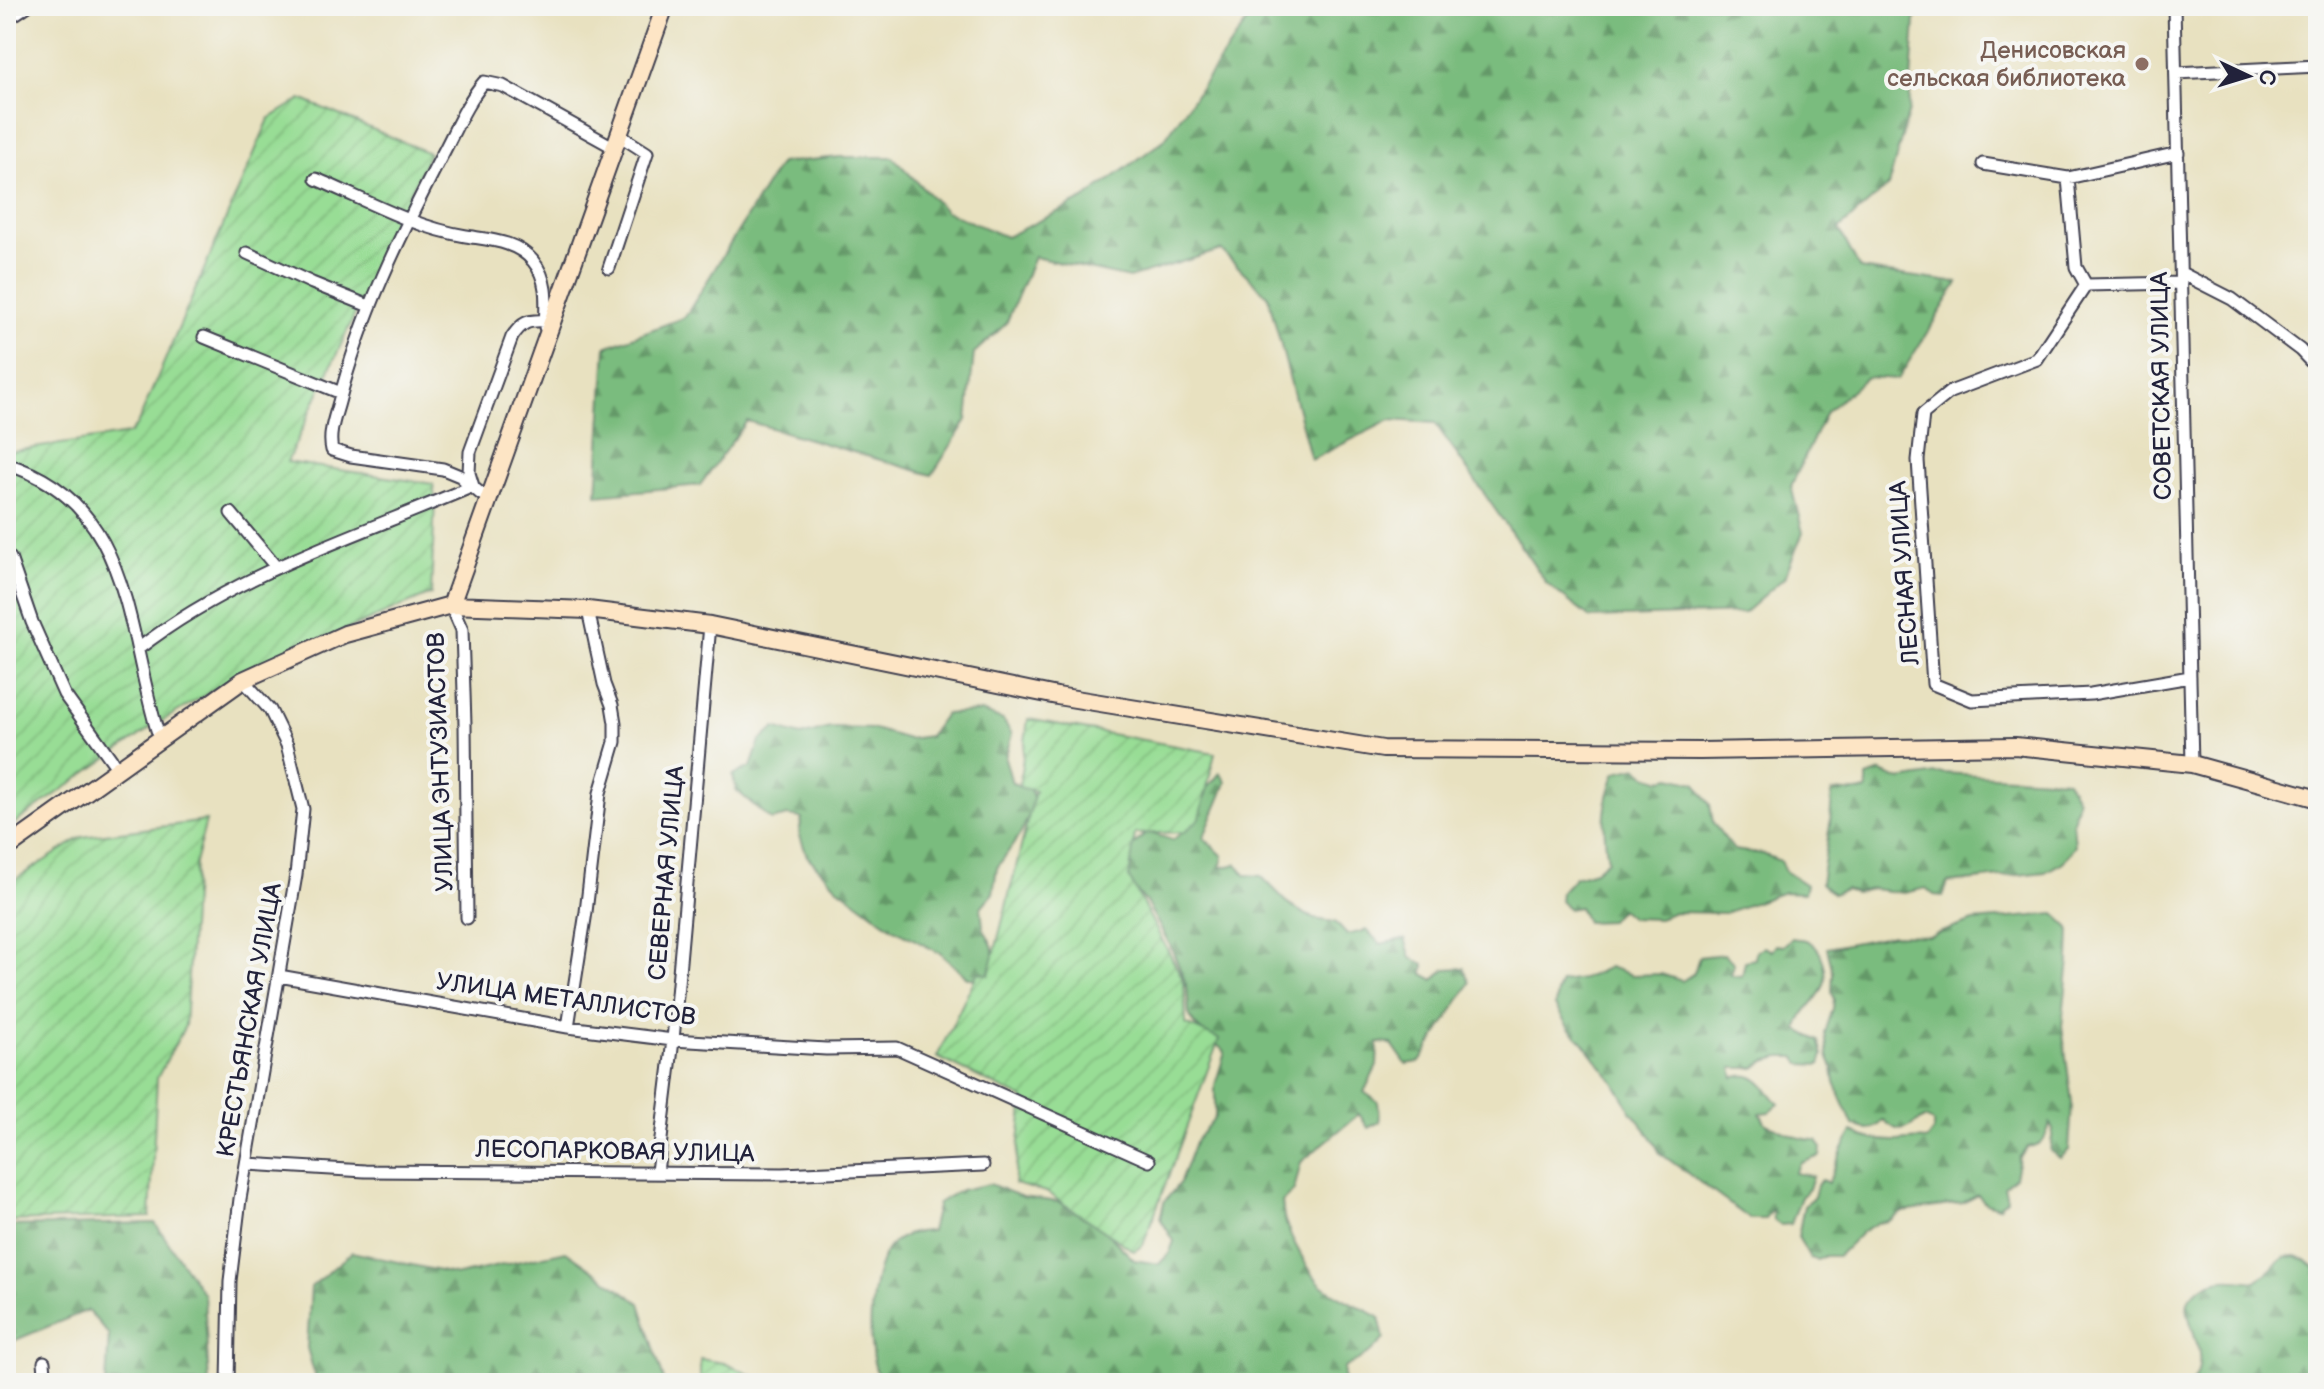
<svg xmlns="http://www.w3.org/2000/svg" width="2324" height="1389" font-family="'Balsamiq Sans',sans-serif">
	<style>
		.forest { fill: url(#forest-firs); stroke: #4e6f5c; stroke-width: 2 }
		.garden { fill: url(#garden-furrows); stroke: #5d8068; stroke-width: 2 }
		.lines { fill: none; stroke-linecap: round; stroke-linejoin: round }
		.street-casing { stroke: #403f4f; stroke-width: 15 }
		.secondary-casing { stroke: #403f4f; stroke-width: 20 }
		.street { stroke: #fff; stroke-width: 11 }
		.secondary { stroke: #fde5c5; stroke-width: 16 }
		.education-dot { fill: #8d6e63; stroke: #f6f6f2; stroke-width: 3 }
		.labels { text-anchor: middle; stroke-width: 8; stroke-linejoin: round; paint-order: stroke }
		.education-label { font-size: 24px; fill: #785e54; stroke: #f6f6f2; text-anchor: end }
		.street-label { font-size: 24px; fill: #22223b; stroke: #f6f6f2 }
	</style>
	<defs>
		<pattern id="forest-firs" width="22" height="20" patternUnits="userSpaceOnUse" patternTransform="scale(2)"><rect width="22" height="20" fill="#7abc7e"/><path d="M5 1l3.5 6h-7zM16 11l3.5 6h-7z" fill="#649868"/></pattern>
		<pattern id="garden-furrows" width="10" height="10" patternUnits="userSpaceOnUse" patternTransform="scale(2)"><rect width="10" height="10" fill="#98dd95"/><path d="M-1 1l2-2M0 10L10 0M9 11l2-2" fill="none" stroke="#83bd81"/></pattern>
	</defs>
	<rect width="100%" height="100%" fill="#f6f6f2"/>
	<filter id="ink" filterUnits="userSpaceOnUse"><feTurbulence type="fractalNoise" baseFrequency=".0125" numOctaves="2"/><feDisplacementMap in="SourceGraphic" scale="16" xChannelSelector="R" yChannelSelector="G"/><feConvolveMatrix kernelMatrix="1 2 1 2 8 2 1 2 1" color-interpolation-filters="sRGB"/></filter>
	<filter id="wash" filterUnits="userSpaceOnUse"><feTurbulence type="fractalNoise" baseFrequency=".006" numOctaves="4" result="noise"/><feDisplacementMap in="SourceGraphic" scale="32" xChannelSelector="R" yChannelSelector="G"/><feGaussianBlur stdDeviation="1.8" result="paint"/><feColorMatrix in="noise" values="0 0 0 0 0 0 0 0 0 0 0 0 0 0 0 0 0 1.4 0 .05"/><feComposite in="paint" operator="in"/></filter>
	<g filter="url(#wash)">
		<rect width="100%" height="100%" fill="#e8e1c0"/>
		<path class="forest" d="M1258,6H1916L1909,111L1888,186L1839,229L1860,269L1958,283L1898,379L1867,377L1826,412L1791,486L1803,533L1784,578L1744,613L1590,618L1547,584L1435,423L1390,420L1311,460L1268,296L1221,250L1129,278L1034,257L1006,324L974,353L967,420L932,475L747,421L700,485L597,495L606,347L685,317L780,163L840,157H893L945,211L1006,237L1084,199L1164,140Z
			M981,712L1003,720L1012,734L1005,758L1012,783L1030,789L1035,802L1021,833L997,868L993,893L981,907L983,927L992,945L995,957L986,979L968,978L940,953L894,929L837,887L807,856L799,833L802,818L788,816L771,820L736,790L733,775L751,767L760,741L775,728L801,736L830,728L874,729L908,739L929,736L945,714Z
			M1638,767L1647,776L1659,780L1671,777L1695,783L1710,805L1713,823L1734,850L1763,854L1780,861L1785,871L1806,885L1804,893L1784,892L1725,913L1674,912L1659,919L1631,918L1620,909L1610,921L1586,922L1579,907L1569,909L1560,901L1561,892L1575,877L1595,871L1608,860C1602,826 1603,804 1616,772Z
			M1881,772L1901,780L1942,773L2067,780L2078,800L2073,822L2075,846L2063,862L2045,872L1948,883L1943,896L1934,895L1926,888L1904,893L1873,889L1855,892L1845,889L1833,894L1821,883L1830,824L1832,792C1845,790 1854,795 1867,790V777Z
			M1220,773L1226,782C1220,802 1210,818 1204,838L1223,856L1221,868L1237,864L1245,875L1261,876L1292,907L1314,919L1335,922L1347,935L1367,930L1380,944L1405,939L1411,958L1424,964L1423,974L1434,980L1445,969L1464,968L1470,983L1420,1062L1406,1064L1392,1044L1378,1043L1377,1066L1364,1092L1378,1102L1380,1122L1368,1128L1359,1114L1301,1162L1294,1190L1282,1202C1283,1208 1283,1215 1285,1221C1291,1238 1310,1275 1323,1286C1340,1299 1360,1306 1379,1317L1384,1339L1370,1353L1344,1368L1343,1383H879C877,1373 873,1362 872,1352C868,1324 872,1261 894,1242C904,1234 919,1231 931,1231L938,1203L961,1190L990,1184L1022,1197L1059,1202L1104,1230L1134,1260L1159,1264L1169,1254L1174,1241L1160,1218L1164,1202L1180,1182L1195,1142L1215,1117V1085L1225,1052L1194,1024L1189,1014L1187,986L1170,945L1146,902L1127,880L1125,859L1134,845L1147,832L1173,840L1188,827L1201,810L1208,787Z
			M2055,914L2070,928L2069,960L2062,1026L2072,1103L2069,1150L2060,1158L2050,1151L2053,1130L2050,1124C2046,1137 2043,1145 2028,1147L2019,1158L2015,1177L2004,1186L2007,1199L1998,1207L1986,1203L1978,1195L1963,1203L1903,1212L1889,1221L1877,1223L1862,1232L1838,1256H1825L1817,1260L1810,1258L1798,1237L1801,1221L1804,1206L1814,1197L1817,1185L1822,1180L1828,1183C1837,1165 1841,1148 1852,1132C1864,1138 1879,1141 1893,1141C1905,1141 1913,1138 1927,1140L1933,1132V1122L1925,1118C1906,1127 1903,1138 1884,1120C1873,1132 1867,1130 1853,1125L1835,1083L1833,1068L1828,1056L1825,1033L1833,1008L1834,998L1832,992L1833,972L1827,948L1893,935L1930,936L1974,921Z
			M1792,938C1799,940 1804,938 1810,942C1823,950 1829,974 1823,987C1816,1004 1800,1010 1798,1030L1819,1041L1823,1055L1820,1065L1802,1064L1795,1057H1780L1765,1061L1755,1068H1732L1734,1078C1756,1068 1767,1091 1779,1104L1769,1112L1760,1113L1766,1124C1784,1130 1798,1141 1817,1140L1821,1147L1820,1156L1801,1163L1795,1173L1813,1176L1809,1189L1801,1197L1791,1224L1780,1225L1773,1220L1772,1209L1765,1219H1750L1660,1153L1651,1136L1632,1113L1614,1082L1582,1041L1569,1028L1555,1006L1557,993L1561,982L1583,979L1609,967L1632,975L1661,974L1682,981L1694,973L1699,957L1724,954L1734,963L1731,975L1742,976L1745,961L1755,959L1756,951L1764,947L1772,951L1776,945L1783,946Z
			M155,1223L204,1295L209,1383H106L109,1335L88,1310L6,1344V1226Z
			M566,1251L640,1303L665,1383H317L307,1348L311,1287L352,1252L458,1275Z
			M2296,1256L2306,1260L2318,1270V1383H2192C2217,1350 2169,1308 2196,1291C2217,1276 2231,1279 2256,1282L2285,1257Z"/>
		<path class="garden" d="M301,99L429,153L287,462L433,484L435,501L431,594L240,674L152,727L6,829V452L129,434L137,425L269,119Z
			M1028,719L1215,753L1200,818L1185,832L1135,834L1129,878L1184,981L1186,1024L1219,1039L1143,1245L1134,1251L1046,1192L1014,1184L1024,1099L937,1057L978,972L989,975L1035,791L1019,787Z
			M206,821L195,863L185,1026L157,1078L150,1217L6,1221V885L82,837Z
			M700,1359L724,1363L769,1383H700Z"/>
	</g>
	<g filter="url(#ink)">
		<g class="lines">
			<defs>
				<path id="street" d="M2174,6L2192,764
					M6,20L27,6
					M2176,73L2318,66
					M1983,164L2068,178L2178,153
					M2068,178L2076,267L2086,285L2181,283
					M316,179C366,200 412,227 466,236C490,240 517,241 533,261C549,280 546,304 545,327
					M247,253L312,283L369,306
					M609,268L647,153L619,135
					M2181,273L2232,299L2300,350L2318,369
					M2086,285L2037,359L1950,392L1923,414L1918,460L1933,684L1972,700L2091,694L2190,677
					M204,337L341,393
					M6,464C131,501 126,628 157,730L164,736
					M490,498L481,494L460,476L443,469L351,456L332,450C328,434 335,417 339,402C361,315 400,236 441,157C454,133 466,103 484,82L503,86L615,148
					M231,513L276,567
					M10,558L32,622L64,694L118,769
					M451,605L462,630L465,724L467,918
					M138,649C237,572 360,535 473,486L469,473L470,452L512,337C522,322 528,320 545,321
					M279,976L568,1027L673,1040L826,1049L897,1048L1149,1161
					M568,1027L586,912L600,793L615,742V723L612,705L604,684L588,610
					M247,1164L365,1171L783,1174L983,1165
					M657,1172L673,1040L710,625
					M44,1362L46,1383
					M228,1383L230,1281L240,1199L296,875L303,809L287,745L270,710L243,680"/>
				<path id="secondary" d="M451,605L665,6
					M6,849L243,680L345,634L451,605L588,610L710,625L1057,696L1383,749L1700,751L2015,746L2192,764L2318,799"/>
			</defs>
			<use href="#street" class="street-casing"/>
			<use href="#secondary" class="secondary-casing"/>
			<use href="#street" class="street"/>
			<use href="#secondary" class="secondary"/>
		</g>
	</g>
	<circle class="education-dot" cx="2142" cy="64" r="8"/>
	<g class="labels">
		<g class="education-label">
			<text x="2126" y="58">Денисовская<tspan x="2126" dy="28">сельская библиотека</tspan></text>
		</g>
		<g class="street-label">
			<text transform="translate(2161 386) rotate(-91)" y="8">СОВЕТСКАЯ УЛИЦА</text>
			<text transform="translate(1904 573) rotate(-94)" y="8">ЛЕСНАЯ УЛИЦА</text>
			<text transform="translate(440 762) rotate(-92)" y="8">УЛИЦА ЭНТУЗИАСТОВ</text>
			<text transform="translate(666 873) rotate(-85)" y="8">СЕВЕРНАЯ УЛИЦА</text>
			<text transform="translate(566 999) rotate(8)" y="8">УЛИЦА МЕТАЛЛИСТОВ</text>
			<text transform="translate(249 1020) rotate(-80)" y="8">КРЕСТЬЯНСКАЯ УЛИЦА</text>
			<text transform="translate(615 1151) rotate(1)" y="8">ЛЕСОПАРКОВАЯ УЛИЦА</text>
		</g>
	</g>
	<rect width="2324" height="1389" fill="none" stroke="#f6f6f2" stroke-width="32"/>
	<g transform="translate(2248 76) rotate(94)" stroke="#f6f6f2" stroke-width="6" paint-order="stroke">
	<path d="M0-6L14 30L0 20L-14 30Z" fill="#22223b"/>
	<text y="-12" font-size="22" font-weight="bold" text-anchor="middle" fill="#22223b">С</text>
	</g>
</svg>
